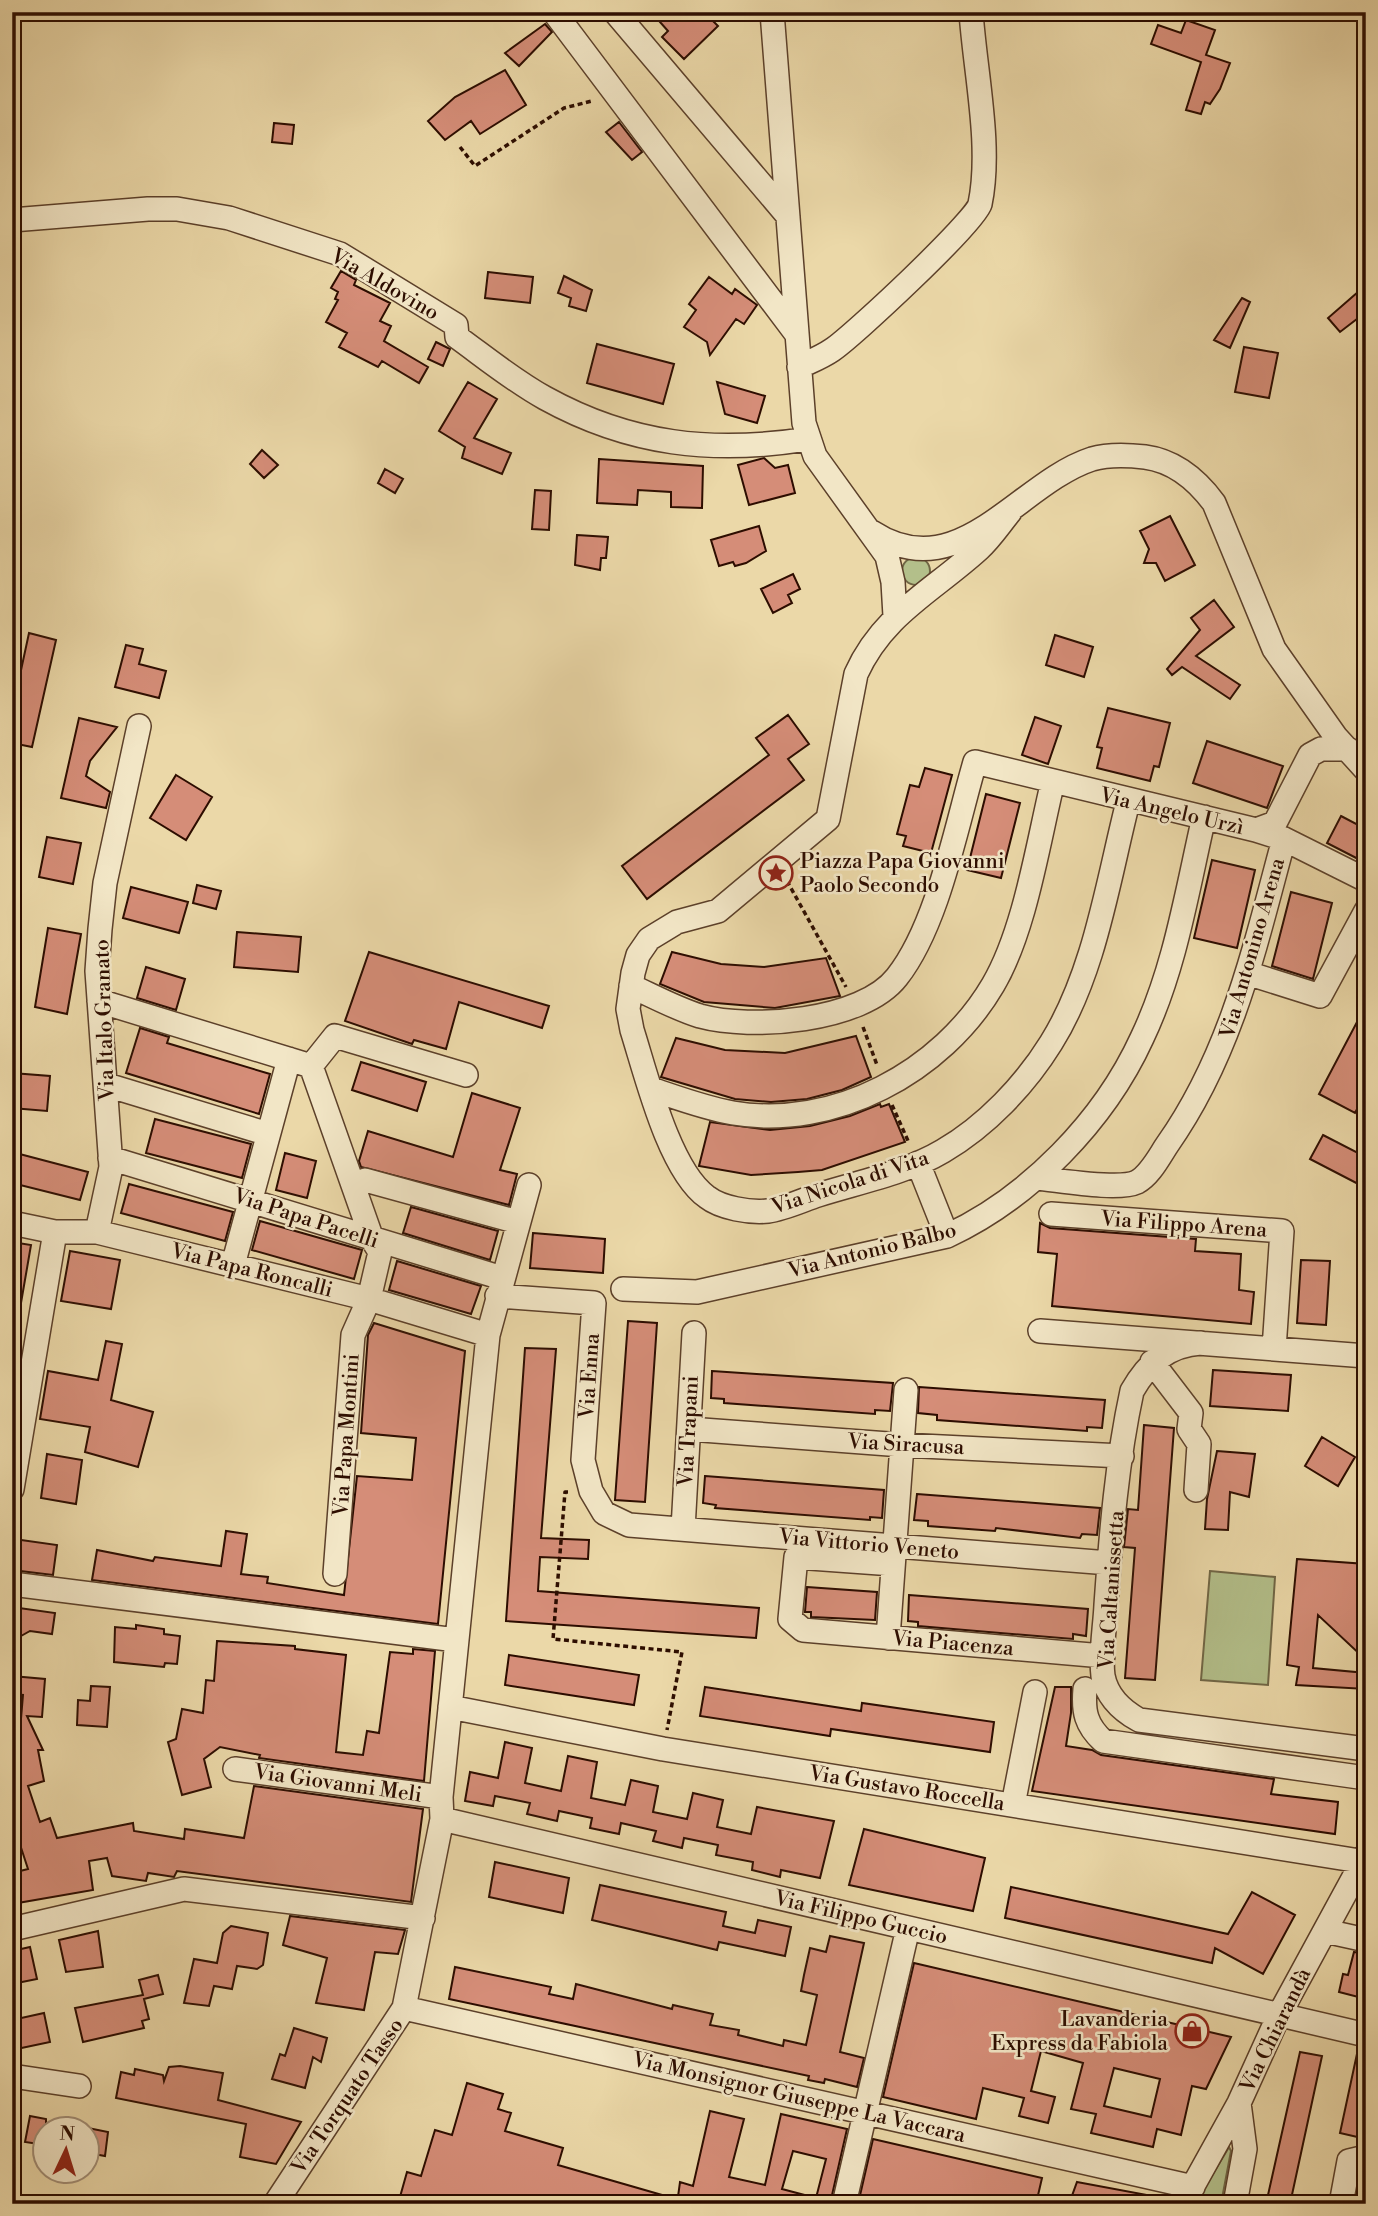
<svg xmlns="http://www.w3.org/2000/svg" width="1378" height="2216" font-family="'Libre Bodoni',serif">
	<style>
		.green { fill: #b3bf8a; stroke: #706645; stroke-width: 2 }
		.building { fill: #d58d78; stroke: #2d0d00; stroke-width: 2; fill-rule: evenodd }
		.lines { fill: none; stroke-linecap: round; stroke-linejoin: round }
		.minor-casing { stroke: #5c402a; stroke-width: 26 }
		.path { stroke: #2d0d00; stroke-width: 3.5; stroke-dasharray: 5 3.5; stroke-linecap: butt }
		.minor { stroke: #f2e6c6; stroke-width: 23 }
		.labels { text-anchor: middle; stroke-width: 5; stroke-linejoin: round; paint-order: stroke }
		.street-label { font-size: 21px; fill: #2d0d00; stroke: #f2e6c6 }
		.poi-label { font-size: 21px; fill: #2d0d00; stroke: #f2e6c6; text-anchor: start }
	</style>
	<rect width="100%" height="100%" fill="#ebd8a8"/>
	<filter id="stains"><feTurbulence type="fractalNoise" baseFrequency=".00286" numOctaves="4"/><feColorMatrix values="0 0 0 0 .2 0 0 0 0 .09 0 0 0 0 .02 0 0 0 .5 -.17"/></filter>
	<radialGradient id="worn" r=".72"><stop offset=".6" stop-color="#630" stop-opacity="0"/><stop offset="1" stop-color="#630" stop-opacity=".3"/></radialGradient>
	<path class="green" d="M902 571a14 14 0 1 1 28 0a14 14 0 1 1-28 0Z
		M1210,1571L1275,1577L1268,1685L1201,1680Z
		M1229,2147L1231,2151L1221,2204H1195Z"/>
	<path class="building" d="M670,12H704L718,26L684,59L662,37L668,31L660,22Z
		M1186,20L1215,30L1206,55L1230,63L1220,89L1210,104L1205,102L1201,114L1186,110L1201,62L1151,44L1158,25L1181,33Z
		M545,24L552,32L519,66L505,53Z
		M505,70L526,105L480,134L471,121L445,140L428,121L455,97Z
		M619,122L642,152L632,160L606,132Z
		M274,123L294,125L292,144L272,142Z
		M341,271L356,280L354,285L390,303L380,321L391,326L384,341L428,367L419,383L382,361L378,367L339,347L347,333L326,322L338,300L335,299L338,292L331,288Z
		M488,272L533,277L530,303L485,298Z
		M564,276L592,290L586,311L569,306L571,298L558,293Z
		M709,277L732,294L735,289L757,305L744,324L736,319L710,355L707,342L684,327L696,310L689,304Z
		M1366,285V312L1340,332L1328,318Z
		M1242,298L1250,302L1230,348L1214,340Z
		M436,342L450,349L443,366L428,359Z
		M597,344L674,364L663,404L587,383Z
		M1244,347L1278,353L1269,398L1235,392Z
		M468,382L497,399L474,438L511,453L502,474L462,458L465,447L439,431Z
		M717,382L765,396L757,423L725,414Z
		M262,450L278,465L264,478L250,464Z
		M764,458L775,468L788,465L795,493L749,505L738,465Z
		M599,459L703,466L702,508L671,507V492L638,490L637,505L597,503Z
		M385,469L403,479L395,493L378,483Z
		M535,490L551,491L549,530L532,529Z
		M1170,516L1195,565L1165,581L1156,563H1144L1149,549L1140,531Z
		M759,526L766,551L746,563L735,566L733,562L719,566L711,540Z
		M577,535L608,537L606,558H601L600,570L575,565Z
		M793,574L800,589L788,595L792,603L773,613L761,589Z
		M1214,600L1234,627L1196,656L1240,685L1230,699L1182,667L1172,675L1167,669L1200,630L1191,618Z
		M29,633L56,640L32,747L12,743V712Z
		M1055,635L1093,647L1084,677L1046,665Z
		M126,645L143,649L139,664L166,671L159,698L115,687Z
		M1108,708L1170,723L1159,767L1154,766L1150,781L1097,768L1102,748L1097,747Z
		M788,715L809,744L788,759L804,780L647,899L622,866L769,755L756,738Z
		M1035,717L1061,726L1048,764L1022,755Z
		M79,718L117,727L90,761L86,776L110,792L106,808L61,798Z
		M1207,741L1283,766L1267,808L1193,783Z
		M925,768L952,775L931,853L903,846L906,836L897,834L910,785L919,787Z
		M176,775L212,797L186,840L150,818Z
		M986,794L1020,803L1001,878L967,870Z
		M1341,816L1366,829V863L1327,843Z
		M47,837L81,843L73,884L39,877Z
		M1212,860L1255,870L1237,948L1194,938Z
		M197,885L221,891L216,909L193,903Z
		M131,887L188,902L179,933L123,918Z
		M1291,892L1332,903L1313,979L1272,966Z
		M48,928L81,934L67,1014L35,1007Z
		M237,932L301,937L298,972L234,967Z
		M369,952L549,1006L542,1028L459,1002L446,1049L414,1040L412,1044L345,1021Z
		M672,952L721,964L764,967L826,958L840,996L775,1008L704,1002L660,984Z
		M146,967L185,979L176,1010L137,998Z
		M1366,1005V1092L1355,1113L1319,1094Z
		M140,1028L169,1037L167,1043L270,1074L259,1114L126,1073Z
		M856,1036L871,1077L842,1090L807,1099L771,1102L735,1099L661,1077L676,1038L725,1050L785,1053Z
		M361,1062L426,1082L417,1111L352,1090Z
		M12,1073L50,1076L47,1111L12,1108Z
		M472,1093L520,1108L500,1170L517,1174L509,1205L361,1167L359,1161L368,1131L453,1157Z
		M880,1104L881,1107L889,1104L905,1142L822,1170L798,1172L751,1175L699,1166L710,1122L770,1130L810,1126L850,1116Z
		M155,1119L251,1144L242,1178L146,1153Z
		M1323,1135L1366,1157V1188L1310,1159Z
		M12,1152L88,1172L80,1200L12,1183Z
		M285,1153L316,1161L307,1198L276,1190Z
		M129,1184L233,1212L225,1241L121,1213Z
		M411,1207L498,1231L490,1260L403,1233Z
		M260,1221L362,1250L354,1279L252,1250Z
		M1040,1223L1050,1228L1196,1239L1195,1251L1241,1254L1239,1290L1254,1292L1251,1324L1052,1306L1057,1254L1038,1252Z
		M533,1233L605,1239L603,1273L530,1268Z
		M12,1242L31,1245L21,1303H12Z
		M70,1251L120,1260L111,1309L61,1301Z
		M1301,1260L1330,1261L1326,1325L1297,1323Z
		M397,1261L481,1286L471,1314L389,1290Z
		M628,1321L657,1323L645,1502L615,1500Z
		M374,1323L465,1351L438,1624L92,1580L97,1550L153,1561L155,1557L221,1566L226,1531L247,1534L241,1574L268,1577L267,1583L344,1595L357,1476L412,1480L416,1438L361,1433L368,1335Z
		M106,1341L122,1344L111,1400L153,1412L138,1467L85,1452L90,1427L40,1419L48,1371L98,1380Z
		M525,1348L556,1349L541,1538L589,1540L588,1559L540,1557L538,1591L759,1608L756,1638L506,1621Z
		M1213,1370L1291,1375L1288,1411L1210,1406Z
		M712,1371L893,1383L890,1411L875,1410V1414L724,1403V1399L711,1398Z
		M919,1387L1105,1400L1102,1428L1087,1427V1431L937,1420V1415L918,1413Z
		M1144,1425L1174,1428L1155,1680L1125,1678L1135,1548L1124,1547L1128,1509L1138,1510Z
		M1322,1437L1355,1457L1338,1486L1305,1466Z
		M1217,1451L1255,1454L1249,1497L1230,1492L1228,1530L1205,1529L1207,1499Z
		M47,1454L82,1460L76,1504L41,1498Z
		M705,1476L884,1490L882,1518L870,1517V1520L715,1508L716,1505L703,1503Z
		M917,1494L1100,1508L1097,1535L1082,1534L1080,1538L996,1528L995,1531L928,1526V1521L914,1520Z
		M14,1539L57,1545L53,1575L12,1570Z
		M1297,1559L1366,1564V1660L1318,1615L1313,1668L1366,1673V1689L1296,1685L1299,1667L1287,1665Z
		M807,1587L877,1592L875,1620L811,1617V1612H805Z
		M909,1595L1088,1609L1086,1636L1073,1634V1639L918,1626V1622L908,1621Z
		M12,1607L55,1613L52,1634L30,1631L21,1636L17,1629H12Z
		M136,1625L164,1629V1634L180,1636L177,1664L165,1663L164,1667L114,1662L115,1627L136,1629Z
		M217,1641L295,1646V1649L346,1655L336,1752L363,1755L367,1731L379,1733L390,1652L413,1654V1649L435,1651L424,1781L259,1758L260,1755L220,1747L204,1759L211,1787L182,1795L168,1742L176,1739L182,1709L203,1713L206,1680L214,1681Z
		M509,1655L639,1675L634,1705L505,1685Z
		M12,1676L45,1679L42,1717L27,1716L43,1750H38L44,1781L28,1786L40,1822L50,1818L57,1838L133,1823L134,1831L184,1839L185,1829L244,1838L254,1786L423,1809L411,1902L177,1871L174,1877L148,1873L146,1881L112,1876L107,1858L89,1861L93,1890L12,1904V1873L28,1869L12,1820V1743L19,1742L23,1695L12,1694Z
		M91,1686L110,1687L107,1727L77,1725L78,1700L90,1701Z
		M705,1687L861,1711L862,1703L994,1722L990,1752L831,1729L830,1736L700,1716Z
		M1055,1687H1071V1713L1066,1746L1092,1750L1101,1755L1274,1779L1271,1794L1338,1802L1335,1834L1032,1791Z
		M505,1742L532,1748L525,1783L561,1791L568,1756L597,1762L591,1798L625,1805L631,1780L658,1786L653,1812L687,1819L693,1793L723,1800L717,1827L751,1834L757,1807L834,1821L820,1878L781,1870L780,1877L752,1870L753,1862L716,1855L718,1845L684,1838L682,1848L653,1841L656,1831L621,1823L619,1834L590,1828L592,1818L559,1811L557,1821L527,1814L530,1803L495,1796L493,1806L465,1801L470,1772L498,1778Z
		M864,1829L985,1858L973,1911L849,1885Z
		M495,1862L569,1878L563,1913L489,1897Z
		M600,1885L726,1912L723,1926L755,1933L758,1920L791,1927L785,1956L719,1942L717,1950L592,1920Z
		M1011,1887L1228,1934L1252,1892L1295,1915L1263,1974L1215,1948L1212,1963L1005,1918Z
		M290,1916L405,1930L398,1954L375,1952L364,2010L316,2003L327,1958L283,1945Z
		M231,1926L268,1933L263,1965L257,1969L237,1966L232,1989L214,1986L209,2006L184,2003L194,1959L217,1963L223,1933Z
		M98,1931L103,1967L66,1972L59,1940Z
		M830,1936L864,1943L840,2052L864,2058L857,2087L825,2079L824,2083L808,2080L809,2076L449,1999L455,1967L551,1987L549,1994L573,1999L576,1984L672,2009L673,2005L713,2014L710,2025L739,2030L738,2035L783,2046L784,2040L806,2045L817,1995L801,1991L804,1975L810,1948L826,1952Z
		M30,1947L37,1979L12,1984V1951Z
		M1354,1952L1366,1954V1999L1339,1992L1343,1974L1348,1975Z
		M914,1963L1124,2012L1231,2037L1206,2089L1192,2086L1181,2135L1157,2129L1153,2147L1091,2133L1096,2114L1071,2109L1083,2063L1041,2051L1031,2091L1055,2097L1048,2123L1019,2116L1024,2098L983,2088L976,2119L883,2097ZM1114,2068L1160,2079L1151,2117L1104,2106Z
		M158,1975L163,1994L144,1999L149,2019L142,2021L144,2028L83,2042L75,2008L143,1995L139,1980Z
		M44,2013L50,2042L12,2050V2020Z
		M294,2028L327,2038L321,2062L313,2057L305,2088L272,2079L280,2054L285,2056Z
		M1358,2049L1366,2050V2139L1340,2133Z
		M1300,2052L1322,2056L1290,2204H1266Z
		M180,2066L223,2073L218,2100L301,2122L276,2164L240,2157L246,2124L116,2098L121,2072L134,2075L135,2069L163,2075L164,2081L169,2067Z
		M467,2083L503,2094L498,2109L511,2113L505,2131L563,2148L558,2165L676,2199L675,2204H398L407,2172L421,2176L435,2130L452,2135Z
		M710,2111L744,2119L729,2177L765,2185L781,2114L847,2129L830,2204H677L680,2182L693,2186ZM793,2151L826,2159L816,2198L782,2189Z
		M30,2116L46,2119V2145L25,2142Z
		M88,2128L108,2132L105,2156L88,2153Z
		M873,2139L1042,2178L1036,2204H858Z
		M1077,2182L1147,2195L1146,2204H1069Z"/>
	<g class="lines">
		<defs>
			<path id="minor" d="M554,12L795,332
				M615,12L788,216
				M772,12L804,423L815,456L887,556L893,582L895,616
				M12,220L148,209H177L229,218L340,254L456,325L457,337C486,358 514,381 545,398C630,445 713,454 808,439
				M799,367C809,362 822,357 832,350C852,337 976,221 980,204C992,146 975,72 971,12
				M1010,512C1000,524 991,538 979,549C933,591 883,614 856,674L828,819L718,911L677,922L649,939L638,955L633,973L628,1009L632,1030C646,1074 669,1170 707,1197C721,1208 750,1213 768,1211C784,1209 803,1200 818,1195C859,1182 906,1173 943,1151C986,1126 1025,1085 1051,1043C1095,973 1108,880 1128,802
				M872,532C959,589 1018,483 1092,459C1109,454 1127,455 1145,457C1175,461 1197,480 1214,503L1274,649L1336,737L1366,770
				M1256,830L1275,823L1310,755L1321,749H1348
				M1247,973L1320,996L1366,911
				M631,986C653,996 677,1009 700,1016C751,1030 862,1022 897,977C938,925 956,827 975,762L1256,830L1284,839L1366,880
				M99,1001L311,1066
				M311,1066L372,1239L380,1252L369,1299L353,1335L335,1574
				M311,1066L335,1036L466,1075
				M107,1085L268,1134
				M651,1089C678,1098 704,1108 733,1113C834,1130 942,1072 993,985C1025,931 1038,843 1053,781
				M110,1158L502,1278
				M918,1163L947,1236
				M1036,1178C1059,1180 1118,1191 1137,1182C1150,1175 1159,1157 1167,1145C1232,1053 1255,946 1284,839
				M365,1180L518,1222
				M1051,1214L1282,1231L1274,1349
				M12,1223L55,1232H97L369,1299L488,1335
				M97,1232L111,1167L97,971L100,929L105,883L139,726
				M233,1265L289,1059
				M623,1289L697,1292L947,1236C1029,1198 1104,1121 1142,1038C1175,969 1187,891 1204,817
				M497,1296L594,1303L583,1460L591,1491L604,1513L629,1525L1109,1563
				M1040,1331L1366,1356
				M1201,1343C1168,1345 1148,1363 1132,1391C1117,1460 1111,1534 1106,1605C1105,1628 1100,1653 1103,1676C1107,1697 1121,1710 1139,1720L1366,1749
				M1152,1362L1191,1413L1189,1429L1199,1444L1196,1490
				M689,1429L902,1445L1122,1456
				M12,1489L55,1232
				M683,1529L694,1333
				M893,1564L796,1557L790,1619L803,1630L1103,1656
				M12,1584L456,1640
				M888,1638L906,1390
				M1085,1689C1083,1712 1086,1725 1103,1741L1366,1778
				M450,1707L663,1749L1366,1862
				M235,1769L441,1797
				M1013,1805L1035,1692
				M442,1819L1366,2035
				M12,1929L184,1889L423,1918
				M1325,1931L1366,1940
				M404,2008L1193,2187
				M12,2076L79,2086
				M275,2204L404,2008L442,1819L441,1797L488,1335L529,1185
				M844,2204L908,1928
				M1183,2204L1239,2103L1279,2015L1366,1855
				M1235,2204L1245,2149L1239,2103
				M1341,2204L1349,2161L1366,2157"/>
		</defs>
		<use href="#minor" class="minor-casing"/>
		<path class="path" d="M460,147L475,166L564,108L592,101
			M787,881L846,987
			M863,1027L877,1065
			M892,1105L909,1143
			M568,1492H565L553,1639L682,1652L667,1730"/>
		<use href="#minor" class="minor"/>
	</g>
	<defs>
		<symbol id="sight-ring" viewBox="-11 -11 22 22"><circle r="9.5" fill="#f2e6c6" stroke="#8f2418" stroke-width="1.5"/><path d="M0-6L1.8-2.2L6-1.7L2.9 1.2L3.7 5.4L0 3.3L-3.7 5.4L-2.9 1.2L-6-1.7L-1.8-2.2Z" fill="#8f2418"/></symbol>
		<symbol id="shop-ring" viewBox="-11 -11 22 22"><circle r="9.5" fill="#f2e6c6" stroke="#8f2418" stroke-width="1.5"/><path d="M-5-2.5h2.3a2.7 3.5 0 0 1 5.4 0H5L5.5 6h-11ZM-1.5-2.5h3a1.5 2.3 0 0 0-3 0Z" fill="#8f2418"/></symbol>
	</defs>
	<g fill-rule="evenodd">
		<use href="#sight-ring" x="757" y="854" width="38" height="38"/>
		<use href="#shop-ring" x="1173" y="2012" width="38" height="38"/>
	</g>
	<g class="labels">
		<g class="street-label">
			<text transform="translate(385 284) rotate(30)" y="7">Via Aldovino</text>
			<text transform="translate(1172 811) rotate(13)" y="7">Via Angelo Urzì</text>
			<text transform="translate(1252 948) rotate(-74)" y="7">Via Antonino Arena</text>
			<text transform="translate(104 1020) rotate(-92)" y="7">Via Italo Granato</text>
			<text transform="translate(850 1182) rotate(-18)" y="7">Via Nicola di Vita</text>
			<text transform="translate(306 1218) rotate(18)" y="7">Via Papa Pacelli</text>
			<text transform="translate(1184 1224) rotate(4)" y="7">Via Filippo Arena</text>
			<text transform="translate(872 1250) rotate(-14)" y="7">Via Antonio Balbo</text>
			<text transform="translate(252 1270) rotate(14)" y="7">Via Papa Roncalli</text>
			<text transform="translate(589 1376) rotate(-86)" y="7">Via Enna</text>
			<text transform="translate(688 1431) rotate(-87)" y="7">Via Trapani</text>
			<text transform="translate(346 1435) rotate(-86)" y="7">Via Papa Montini</text>
			<text transform="translate(906 1444) rotate(3)" y="7">Via Siracusa</text>
			<text transform="translate(869 1544) rotate(5)" y="7">Via Vittorio Veneto</text>
			<text transform="translate(1111 1590) rotate(-86)" y="7">Via Caltanissetta</text>
			<text transform="translate(953 1643) rotate(5)" y="7">Via Piacenza</text>
			<text transform="translate(338 1783) rotate(8)" y="7">Via Giovanni Meli</text>
			<text transform="translate(907 1788) rotate(9)" y="7">Via Gustavo Roccella</text>
			<text transform="translate(861 1917) rotate(13)" y="7">Via Filippo Guccio</text>
			<text transform="translate(1275 2030) rotate(-64)" y="7">Via Chiarandà</text>
			<text transform="translate(347 2096) rotate(-56)" y="7">Via Torquato Tasso</text>
			<text transform="translate(799 2097) rotate(13)" y="7">Via Monsignor Giuseppe La Vaccara</text>
		</g>
		<g class="poi-label">
			<text x="800" y="868">Piazza Papa Giovanni<tspan x="800" dy="24">Paolo Secondo</tspan></text>
			<text x="1168" y="2026" text-anchor="end">Lavanderia<tspan x="1168" dy="24">Express da Fabiola</tspan></text>
		</g>
	</g>
	<rect width="1378" height="2216" fill="none" stroke="#ebd8a8" stroke-width="42"/>
	<rect x="14" y="14" width="1350" height="2188" fill="none" stroke="#2d0d00" stroke-width="3.5"/>
	<rect x="21" y="21" width="1336" height="2174" fill="none" stroke="#2d0d00" stroke-width="2"/>
	<g transform="translate(66 2150) rotate(4)"><circle r="33" fill="#f2e6c6" stroke="#a38f77" stroke-width="2"/>
	<path d="M0-5L12 26L0 18L-12 26Z" fill="#8f2418"/>
	<text y="-10" font-size="19" font-weight="bold" text-anchor="middle" fill="#2d0d00">N</text>
	</g>
	<rect width="100%" height="100%" filter="url(#stains)"/>
	<rect width="100%" height="100%" fill="url(#worn)"/>
</svg>
